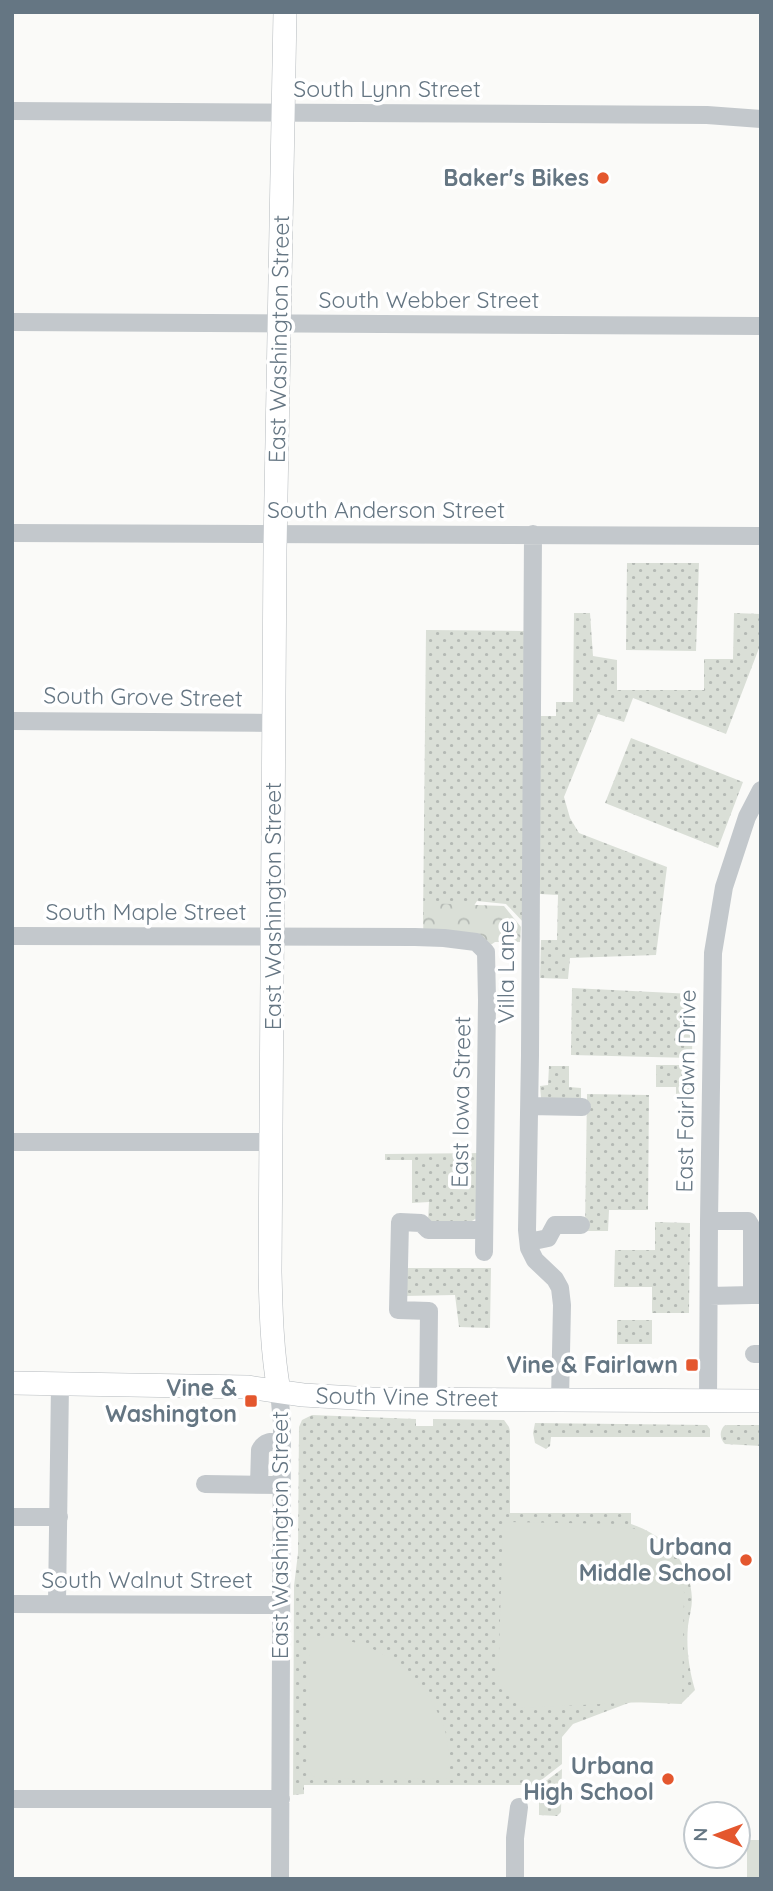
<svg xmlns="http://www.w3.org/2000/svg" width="773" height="1891" font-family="Quicksand,sans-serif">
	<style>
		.grass { fill: url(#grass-dots) }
		.forest { fill: url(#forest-crowns) }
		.garden { fill: #dadfd7 }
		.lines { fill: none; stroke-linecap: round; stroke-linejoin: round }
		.major-casing { stroke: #b5babe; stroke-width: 24 }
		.minor { stroke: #c3c8cc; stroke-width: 18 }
		.major { stroke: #fff; stroke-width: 23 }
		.poi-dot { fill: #e4572e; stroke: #fff; stroke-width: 2.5 }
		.labels { text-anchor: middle; stroke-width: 7; stroke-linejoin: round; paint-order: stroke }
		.street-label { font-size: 23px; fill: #657683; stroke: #fff }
		.poi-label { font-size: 23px; font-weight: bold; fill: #657683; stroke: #fff; text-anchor: end }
	</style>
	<defs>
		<pattern id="grass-dots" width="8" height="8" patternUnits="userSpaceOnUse" patternTransform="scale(1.75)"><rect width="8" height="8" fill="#dadfd7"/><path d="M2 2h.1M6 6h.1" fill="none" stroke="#b4b9b4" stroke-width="1.8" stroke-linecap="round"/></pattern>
		<pattern id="forest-crowns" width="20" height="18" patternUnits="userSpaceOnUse" patternTransform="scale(1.75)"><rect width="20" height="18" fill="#dadfd7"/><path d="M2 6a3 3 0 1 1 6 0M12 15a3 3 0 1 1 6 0" fill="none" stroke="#b4b9b4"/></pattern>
	</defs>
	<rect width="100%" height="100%" fill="#fafaf8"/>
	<path class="grass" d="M627,563H699L696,651L626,650Z
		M574,613H590L593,656L617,660V690H704V659H733L734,613L761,614V643L726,734L633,698L624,722L598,714L564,797L570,818L579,833L667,867L656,955L570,958L568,979L540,978L541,940H557L558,895L540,894V716H556V702H573Z
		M426,630L528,631L525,924L506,904L477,901L462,924H423Z
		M631,738L743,782L718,848L605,803Z
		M572,988L693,994L692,1058L571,1055Z
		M656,1065H692V1101H676V1087H656Z
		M549,1066H569V1087L581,1088V1098H541L540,1086L548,1085Z
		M587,1094L649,1095L648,1210H609L608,1231H585Z
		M485,1153V1213L467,1224L428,1221L429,1202L412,1203V1160H385V1154Z
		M655,1222L690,1223L689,1313H652V1287H614L615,1250H655Z
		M405,1268H491L490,1328L459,1327L455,1295L404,1296Z
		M617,1320H652V1344H617Z
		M312,1415L416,1419V1426H433V1419L504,1420L509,1427L510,1431V1513H631V1524C664,1535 691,1561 692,1599C692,1608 689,1617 688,1626C686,1648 689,1669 695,1690L681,1704L631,1702L573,1724L562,1737V1764L535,1785H304V1794L293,1795L294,1586L298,1553L299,1427L302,1420Z
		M535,1423L707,1425L710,1429V1437H551L550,1446L546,1449L535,1443L533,1433Z
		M727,1425H761V1446L725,1444C720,1439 719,1432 724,1426Z
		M562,1769L561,1812L557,1816L539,1815V1786Z"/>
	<path class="forest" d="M424,903L504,906L521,927L520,942H495L486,948L423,936Z"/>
	<path class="garden" d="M503,1522L620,1524C658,1535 679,1551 684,1592L682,1700L522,1708L498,1686Z
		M310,1637C324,1638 339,1638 353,1642C397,1653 434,1691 446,1734C449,1748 449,1763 450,1778L316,1779L308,1770Z
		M747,1840H761V1879H747Z"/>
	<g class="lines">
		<defs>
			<path id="major" d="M12,1383L247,1387L303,1395L372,1399L761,1401
				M279,1391C272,1352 271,1312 270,1272L275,549L285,12"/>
		</defs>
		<use href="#major" class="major-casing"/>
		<path class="minor" d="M12,111L707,115L761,119
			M12,322L761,326
			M12,533L761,536
			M533,534L530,1055L527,1230L529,1248L535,1260L555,1279L560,1288L562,1305L560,1400
			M12,721L274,723
			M12,936L415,937L444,938L476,942L486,952L487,1000L484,1252
			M530,1106L582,1107
			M12,1142H272
			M709,1221H748L752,1228V1295H761
			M529,1242L548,1238L555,1225H581
			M709,1296L752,1295
			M754,1354H761
			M279,1391L282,1423L280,1879
			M428,1400L429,1311L398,1310L400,1222L421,1223L428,1230H484
			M708,1401L709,1221L713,953L724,887L747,817L761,790
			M205,1484L282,1485
			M259,1485L260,1450C265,1440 272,1442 282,1442
			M12,1517H59
			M57,1603L60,1384
			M12,1604L281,1605
			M12,1799H281
			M515,1879V1838L519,1807"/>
		<use href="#major" class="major"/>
	</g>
	<g class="poi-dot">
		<circle cx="603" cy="178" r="7"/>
		<rect x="685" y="1358" width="14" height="14" rx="3.5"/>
		<rect x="244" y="1394" width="14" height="14" rx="3.5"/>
		<circle cx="746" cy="1560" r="7"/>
		<circle cx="668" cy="1779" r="7"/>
	</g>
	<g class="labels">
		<g class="street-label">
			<text x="387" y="97">South Lynn Street</text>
			<text x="429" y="308">South Webber Street</text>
			<text transform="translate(279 339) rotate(-89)" y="8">East Washington Street</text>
			<text x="386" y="518">South Anderson Street</text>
			<text transform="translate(143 697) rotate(1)" y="8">South Grove Street</text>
			<text transform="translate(273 906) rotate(-90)" y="8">East Washington Street</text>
			<text x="146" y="920">South Maple Street</text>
			<text transform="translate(506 972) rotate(-90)" y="8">Villa Lane</text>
			<text transform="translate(686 1091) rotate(-89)" y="8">East Fairlawn Drive</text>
			<text transform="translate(461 1102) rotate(-89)" y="8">East Iowa Street</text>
			<text transform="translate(407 1397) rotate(1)" y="8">South Vine Street</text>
			<text transform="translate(280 1535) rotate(-90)" y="8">East Washington Street</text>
			<text x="147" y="1588">South Walnut Street</text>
		</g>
		<g class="poi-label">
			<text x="589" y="186">Baker's Bikes</text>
			<text x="678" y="1373">Vine &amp; Fairlawn</text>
			<text x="237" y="1396">Vine &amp;<tspan x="237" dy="26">Washington</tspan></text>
			<text x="732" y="1555">Urbana<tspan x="732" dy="26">Middle School</tspan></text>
			<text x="654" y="1774">Urbana<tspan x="654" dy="26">High School</tspan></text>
		</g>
	</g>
	<rect width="773" height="1891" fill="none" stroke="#657683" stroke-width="28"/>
	<g transform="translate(717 1835) rotate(271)"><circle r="33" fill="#ffffff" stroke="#c1c8cd" stroke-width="2"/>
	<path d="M0-5L12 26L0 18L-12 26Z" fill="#e4572e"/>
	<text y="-10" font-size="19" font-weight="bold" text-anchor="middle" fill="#657683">N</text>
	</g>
</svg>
